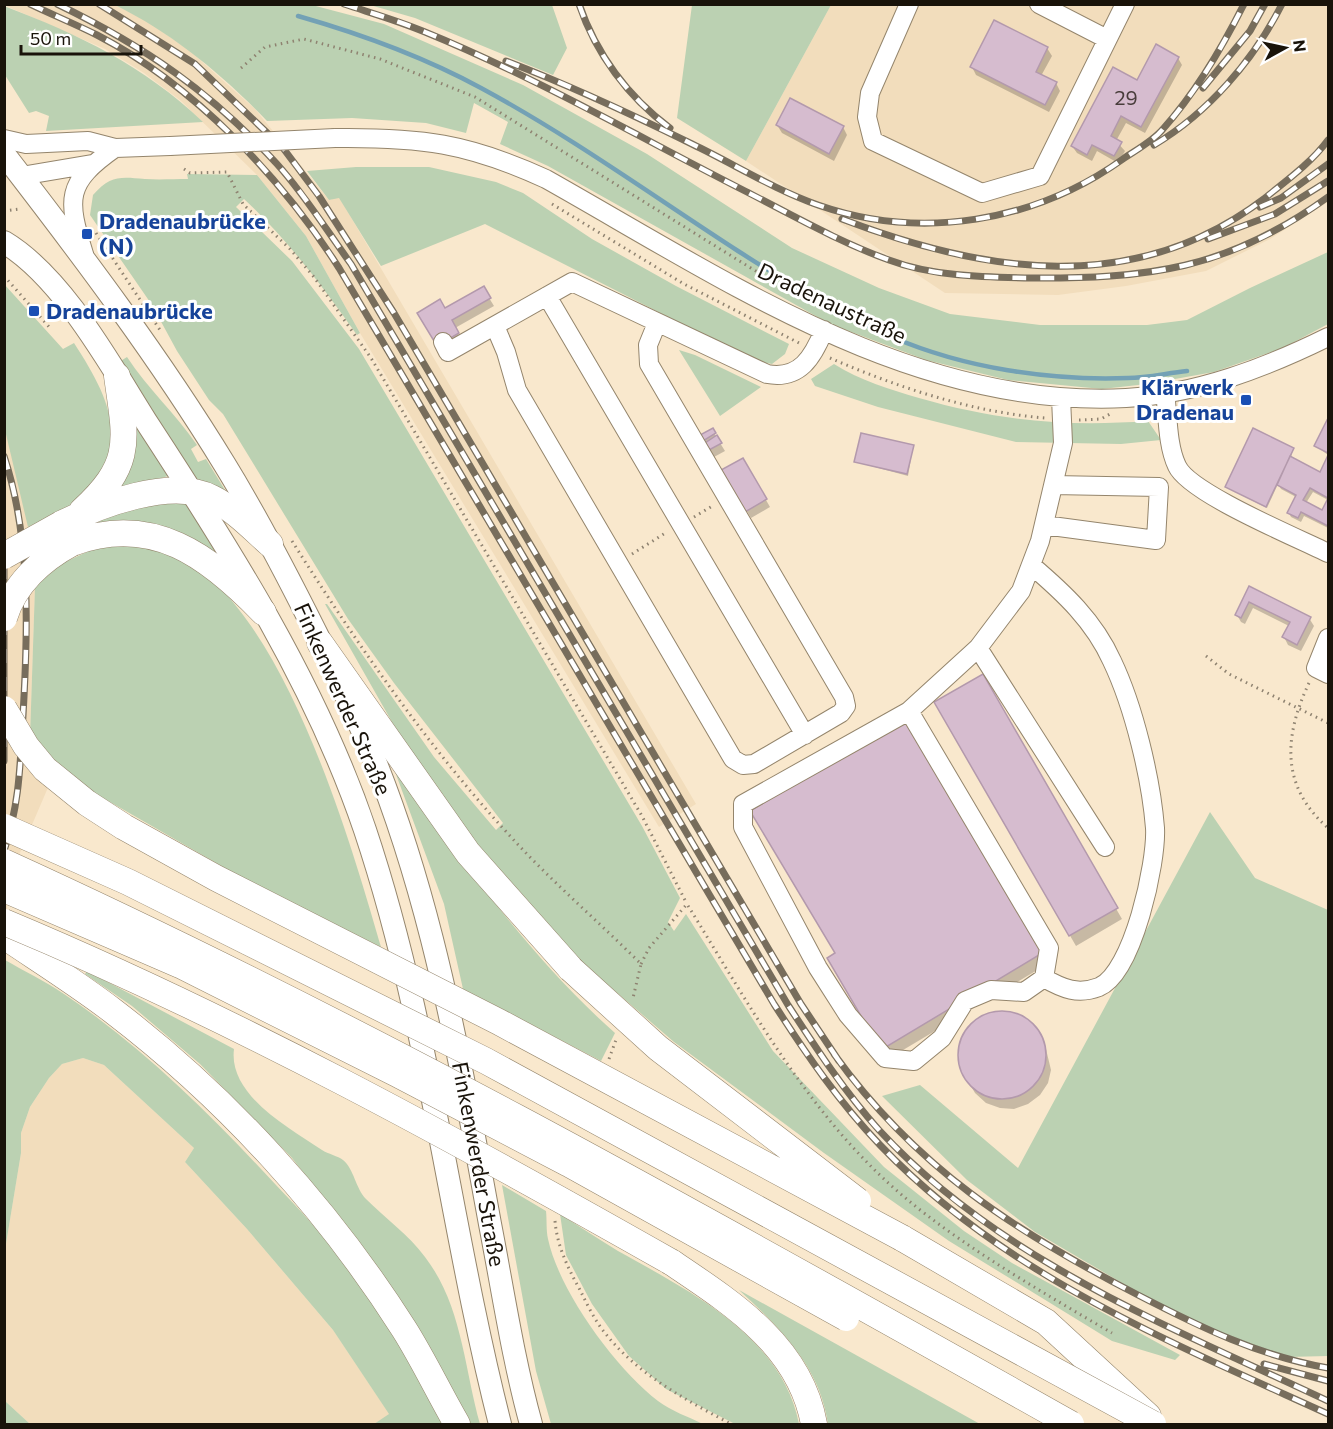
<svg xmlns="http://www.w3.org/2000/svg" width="1333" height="1429" font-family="Commissioner,sans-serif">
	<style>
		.built { fill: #f2ddbc }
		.green { fill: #bbd1b2 }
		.shadow { fill: #0003; fill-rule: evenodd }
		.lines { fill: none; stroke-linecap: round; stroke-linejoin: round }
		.stream { stroke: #73a1b5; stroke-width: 4.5 }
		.building { fill: #d6bccf; stroke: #b399ac; stroke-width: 1.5; fill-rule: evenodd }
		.minor-casing { stroke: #94856c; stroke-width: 20 }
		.major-casing { stroke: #94856c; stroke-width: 24 }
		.highway-casing { stroke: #94856c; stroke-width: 27 }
		.path { stroke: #8e8270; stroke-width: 3; stroke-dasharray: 1.5 4.5; stroke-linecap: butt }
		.minor { stroke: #fff; stroke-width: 18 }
		.major { stroke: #fff; stroke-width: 22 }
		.highway { stroke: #fff; stroke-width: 26 }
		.rail-casing { stroke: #776d5c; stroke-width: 7 }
		.rail { stroke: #fff; stroke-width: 4.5; stroke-dasharray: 14; stroke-linecap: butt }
		.minor-bridge-casing { stroke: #94856c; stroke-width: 20; stroke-linecap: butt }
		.highway-bridge-casing { stroke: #94856c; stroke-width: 27; stroke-linecap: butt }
		.minor-bridge { stroke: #fff; stroke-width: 18 }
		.highway-bridge { stroke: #fff; stroke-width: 26 }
		.transit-dot { fill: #1a4fb4; stroke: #fff; stroke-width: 2 }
		.labels { text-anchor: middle; stroke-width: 6; stroke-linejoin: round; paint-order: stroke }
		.number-label { font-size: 20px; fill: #483d3b }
		.transit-label { font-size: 22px; font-weight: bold; fill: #164399; stroke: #fff; text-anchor: start }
		.street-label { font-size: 22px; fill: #19130a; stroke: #fff }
	</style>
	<rect width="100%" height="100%" fill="#f9e8cd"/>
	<path class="built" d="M4,5H115L147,21L189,50L255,109L329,200L339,197L696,804L659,827L360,333L306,236L257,175L181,101L144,73L105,49Z
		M831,5H1328V202L1270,239L1206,271L1126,286L1058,295L945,293L746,161Z
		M5,412L32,512L35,586L30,737L62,755L19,855L5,915Z
		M83,1058L104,1065L194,1148L185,1162L247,1229L333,1330L390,1415L374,1424H30L5,1401V1250L21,1153V1133L30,1107L49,1078L62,1064Z"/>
	<path class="green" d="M115,5H312L384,24L523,85L647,154L792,248L879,288L950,314L1040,325H1147L1187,320L1250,288L1328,252V324L1283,348L1214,372L1147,384L1102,389L1008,380L926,360L830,324L548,166L500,144L508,122L474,103L466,133L426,123L352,118L267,121C222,74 172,33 115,5Z
		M370,5H552L567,48L553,75L415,18Z
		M692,5H831L746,161L677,118Z
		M4,6C80,35 143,65 203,122L46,131L49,116L36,111L29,113L5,75Z
		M356,167H429L496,182L523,193L592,239L676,286L789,344L785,354L772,364L753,360L485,224L381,266L339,198L329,200L307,171Z
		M187,174L257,175L306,236L360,333L357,335C322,286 288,240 244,199L236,207L292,261L359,349L642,826L680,898L668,922L674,931L686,914L773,1051L884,1167L964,1231L1012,1263L1180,1355L1175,1360L1112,1341L949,1241L824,1153L674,1042L564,947L479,851L413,759L325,604H327L434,757L496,830L503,823L394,683L348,619L223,414L209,400L177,351L152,305L90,215L93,195C111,175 120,177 145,179C159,180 174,179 188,179Z
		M4,284L63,349L74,343C109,397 134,446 81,500C71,510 42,520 28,527L5,430Z
		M679,350L695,355L761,387L720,416Z
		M127,357C148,389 176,414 197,445L191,449L198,462L206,459L225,490L194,480L119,362Z
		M834,364C861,381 889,389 919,398C999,421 1066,427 1148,421L1161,440L1121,444L1016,442L878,407L815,386L811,379Z
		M134,422L168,476L116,492Z
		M185,501L220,560L83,528L141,503Z
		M137,543C150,548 167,551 180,557C284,611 350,840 381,947L251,883L77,783L30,737L35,586L63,563L104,544Z
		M394,769C462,860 529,957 615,1033L601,1061L463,989L444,904Z
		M1210,812L1255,878L1328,910V1356L1287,1357L1209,1328L1146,1297L1035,1232L967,1180L882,1096L920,1085L1018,1168Z
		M5,960C24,971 45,981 64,994C143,1047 211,1115 276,1185C300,1210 323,1235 345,1263C383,1313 414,1370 446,1424H374L389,1414L333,1330L247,1229L185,1162L194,1148L104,1065L83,1058L62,1064L49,1078L30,1107L21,1133V1153L5,1250Z
		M87,971L234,1049C228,1095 289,1128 322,1150C328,1154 338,1156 343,1160C354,1169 356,1189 366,1199C385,1218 409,1235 425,1257C462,1305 464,1367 480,1424H468L322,1197L292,1158L200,1064L132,1006L85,974Z
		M502,1185L546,1211C547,1220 546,1230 548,1239C559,1291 616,1369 658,1401C671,1411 689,1417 703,1424H551L536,1371Z
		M560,1214C579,1226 598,1239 618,1251C689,1291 782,1336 799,1424H735L666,1389L629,1356L592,1304L566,1255Z
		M739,1290L980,1424H828C820,1367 780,1328 739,1290Z
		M5,1401L30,1424H5Z"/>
	<path class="shadow" d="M1047,48L1052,56L1041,76L1056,83L1060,91L1049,112L976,75L972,67Z
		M1178,58L1182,65L1145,133L1126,123L1116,141L1125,151L1118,163L1097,151L1092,161L1077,153L1072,146L1138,82Z
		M777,125L843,127L847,135L834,161L782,133Z
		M483,288L494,306L455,328L462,341L442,353L445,310Z
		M1328,422V455L1316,446Z
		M712,430L725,451L714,457L702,436Z
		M913,447L908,476L856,462Z
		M1293,449L1291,458L1321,474L1328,458V528L1304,516L1301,522L1291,517L1289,513L1296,497L1281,489L1278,484L1267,508L1226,487ZM1313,492L1328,500L1322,512L1306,503Z
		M743,460L770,507L751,518L723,471Z
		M1250,588L1309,618L1314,626L1301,651L1288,645L1284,637L1289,626L1253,608L1245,624L1241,622L1237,615Z
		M982,676L1122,919L1076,946L936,703Z
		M905,721L1049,963L888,1059L837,954Z
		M995,1013L1020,1017L1039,1034L1045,1045L1051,1070L1048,1083L1040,1095L1028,1104L1014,1109L1000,1108L986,1103L975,1093L961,1069L959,1054L962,1040L970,1027L981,1018Z"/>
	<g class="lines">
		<path class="stream" d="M298,16C361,34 424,57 481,88C570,136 653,196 738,251C788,283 838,314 892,337C964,368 1050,381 1128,378C1147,378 1167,373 1187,371"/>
	</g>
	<path class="building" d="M994,20L1048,47L1036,72L1057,82L1045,105L970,67Z
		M1156,44L1179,57L1141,127L1121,116L1111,136L1122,142L1114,156L1092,145L1087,155L1071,146L1113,67L1137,80Z
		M790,98L844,126L829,154L776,125Z
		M484,286L491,298L452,320L459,333L437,346L417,313L440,299L445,308Z
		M1327,420L1328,421V453L1314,446Z
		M713,428L716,433L703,441L700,435Z
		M1253,428L1294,448L1266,507L1225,487Z
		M861,433L914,445L907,474L854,462Z
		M717,435L722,443L709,450L705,443Z
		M1328,455V526L1301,512L1298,518L1287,513L1296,495L1277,485L1290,456L1320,472ZM1310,488L1328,498L1322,510L1303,500Z
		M743,458L767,499L745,512L721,470Z
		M1249,586L1311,617L1297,645L1282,637L1290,622L1249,602L1241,618L1235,615Z
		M983,674L1118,908L1069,936L934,702Z
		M905,719L1044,952L881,1050L827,958L835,953L750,811Z
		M958 1055a44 44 0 1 1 88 0a44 44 0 1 1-88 0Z"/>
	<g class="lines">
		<defs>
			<path id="minor" d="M909,4L870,93L867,117L873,141L982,193L1040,176L1125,4
				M1039,4L1107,39
				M335,138C420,137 468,143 546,179C724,279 912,409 1126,398C1197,394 1265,368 1328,337
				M4,139L26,144L88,141L115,148L170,146
				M21,176L92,164
				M84,254C67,199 65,183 115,148
				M547,296L805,735
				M495,326L506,352L517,390L733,759L743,765L754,764L841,713L846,706L844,697L649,364L648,345L657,323
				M443,342L448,352L572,282L767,374C800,380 813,357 824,330
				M1165,392C1168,415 1167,445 1177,466C1189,493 1298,538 1328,553
				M1044,525L1156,540L1159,487L1053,485
				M1031,565C1064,593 1094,621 1112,661C1134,707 1151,778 1155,828C1157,862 1133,973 1099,987C1078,995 1063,989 1044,978
				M1328,638L1316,668L1328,674
				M978,648L1105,847
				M909,711L1049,948L1044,978L1024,992L991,990L965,1001L942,1038L914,1061L885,1058L848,1015L818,968L743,827V804L909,711L978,648L1021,591L1040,541L1063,443L1061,398"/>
			<g id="major">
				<path d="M4,154C82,255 159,357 225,465C263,527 296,592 328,657"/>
				<path d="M4,242C64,278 112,368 149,426C232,553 316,685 365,830C430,1024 450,1228 500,1424"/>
				<path id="s1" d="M342,687C425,854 457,1043 490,1224C503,1291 513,1359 531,1424"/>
			</g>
			<path id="highway" d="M82,511C134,463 126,441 117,376
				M61,524C99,505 171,477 212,498C234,509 252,528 270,544
				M72,543C153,513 209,556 263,612
				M320,643L468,853L571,969
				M4,936C41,961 78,984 113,1011C227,1098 327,1208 404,1329C423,1359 439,1393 457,1424
				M902,1238L1046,1322L1148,1416
				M671,1262C732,1303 800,1346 814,1424"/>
		</defs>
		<use href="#minor" class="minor-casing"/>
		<use href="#major" class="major-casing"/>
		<use href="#highway" class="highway-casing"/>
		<path class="path" d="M241,68L265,47L304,39L380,59L475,97L796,296
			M184,169L190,173L227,172L243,204L290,249L314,277L371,358L642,816L687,904
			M552,204L684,284L799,343
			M4,211L20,209
			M96,233L160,330
			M4,276L51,329
			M830,358C897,387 971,412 1045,418
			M1079,420L1101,419L1110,414
			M694,517L714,505
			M292,541C357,644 428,747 511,837C551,881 598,921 641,964L633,998
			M632,554L667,532
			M1206,656L1229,674L1328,723
			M1309,683C1284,736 1280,786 1328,828
			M641,964L649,948L687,904C750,1006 810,1117 903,1196C962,1246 1045,1294 1112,1333
			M609,1059L617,1037
			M555,1221C557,1246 568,1268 580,1290C587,1304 595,1321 605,1333C637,1374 686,1400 731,1424"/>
		<use href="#minor" class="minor"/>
		<use href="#major" class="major"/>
		<use href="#highway" class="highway"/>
		<defs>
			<path id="rail" d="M30,4C53,15 75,24 97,35C194,85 281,177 339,268L774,1004C806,1054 839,1102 880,1145C1003,1274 1170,1342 1328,1414
				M57,4C146,47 211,92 277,164C305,195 327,231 351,264L788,1005C816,1048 844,1091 879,1130C1000,1261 1171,1327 1328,1401
				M99,4L195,64L283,148L319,196L394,313L801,1004L839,1061
				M344,4C371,13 399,21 425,32C535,77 639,137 745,191C792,215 839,242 889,260C931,276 982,277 1026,278C1148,279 1227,270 1328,197
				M579,4C596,54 628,97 670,128
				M506,61C569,85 631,114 692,144C734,164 773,189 818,205C921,241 1035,222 1123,159C1136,150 1153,141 1163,129C1196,92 1222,48 1244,4
				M1203,88L1250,31L1265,4
				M1154,145C1208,113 1254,60 1282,4
				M1260,207L1281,198L1328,164
				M842,219C984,273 1134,298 1265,198C1286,181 1312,162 1328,140
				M1208,239L1275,214L1328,181
				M4,456C31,538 28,630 23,715C20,765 20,802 4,851
				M4,565V761
				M834,1054C916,1168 1016,1232 1138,1295C1200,1327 1259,1356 1328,1368
				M1264,1364L1328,1381"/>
		</defs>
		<use href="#rail" class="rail-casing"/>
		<use href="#rail" class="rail"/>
		<defs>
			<path id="minor-bridge" d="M170,146L335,138"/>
			<path id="highway-bridge" d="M4,556L61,524
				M4,618C14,584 42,559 72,543
				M4,709L26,746L45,769L87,803L124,827L216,878L499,1022L902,1238
				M4,827L128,882L486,1061L1153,1424
				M4,862C371,1029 720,1227 1071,1424
				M4,889L180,965L397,1074L569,1164L846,1318
				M4,922C234,1018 454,1139 671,1262
				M571,969L658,1048L858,1201"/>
		</defs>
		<use href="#minor-bridge" class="minor-bridge-casing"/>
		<use href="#highway-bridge" class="highway-bridge-casing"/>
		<use href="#minor-bridge" class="minor-bridge"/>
		<use href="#highway-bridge" class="highway-bridge"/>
	</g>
	<g class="transit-dot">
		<rect x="81" y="228" width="12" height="12" rx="3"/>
		<rect x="28" y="305" width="12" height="12" rx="3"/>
		<rect x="1240" y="394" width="12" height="12" rx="3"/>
	</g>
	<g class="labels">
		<g class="number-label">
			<text x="1126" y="105">29</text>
		</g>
		<g class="transit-label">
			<text x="99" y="229">Dradenaubrücke<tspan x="99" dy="25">(N)</tspan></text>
			<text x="46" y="319">Dradenaubrücke</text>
			<text x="1234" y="395" text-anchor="end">Klärwerk<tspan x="1234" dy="25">Dradenau</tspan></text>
		</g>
		<g class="street-label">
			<text transform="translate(832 303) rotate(25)" y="8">Dradenaustraße</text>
			<text transform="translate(343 699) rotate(66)" y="8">Finkenwerder Straße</text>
			<text dy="8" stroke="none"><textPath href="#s1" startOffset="498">Finkenwerder Straße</textPath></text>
		</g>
	</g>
	<rect width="1333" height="1429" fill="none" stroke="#19130a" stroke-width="12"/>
	<g transform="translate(1285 48) rotate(82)" stroke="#ffffff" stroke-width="4.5" paint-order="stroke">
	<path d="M0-4.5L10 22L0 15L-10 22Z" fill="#19130a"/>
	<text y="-9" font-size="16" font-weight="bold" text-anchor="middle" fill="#19130a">N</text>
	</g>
	<path d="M21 45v9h120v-9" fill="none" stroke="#19130a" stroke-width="3"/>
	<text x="30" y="45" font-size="18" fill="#19130a" stroke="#ffffff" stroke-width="4.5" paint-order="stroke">50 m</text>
</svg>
